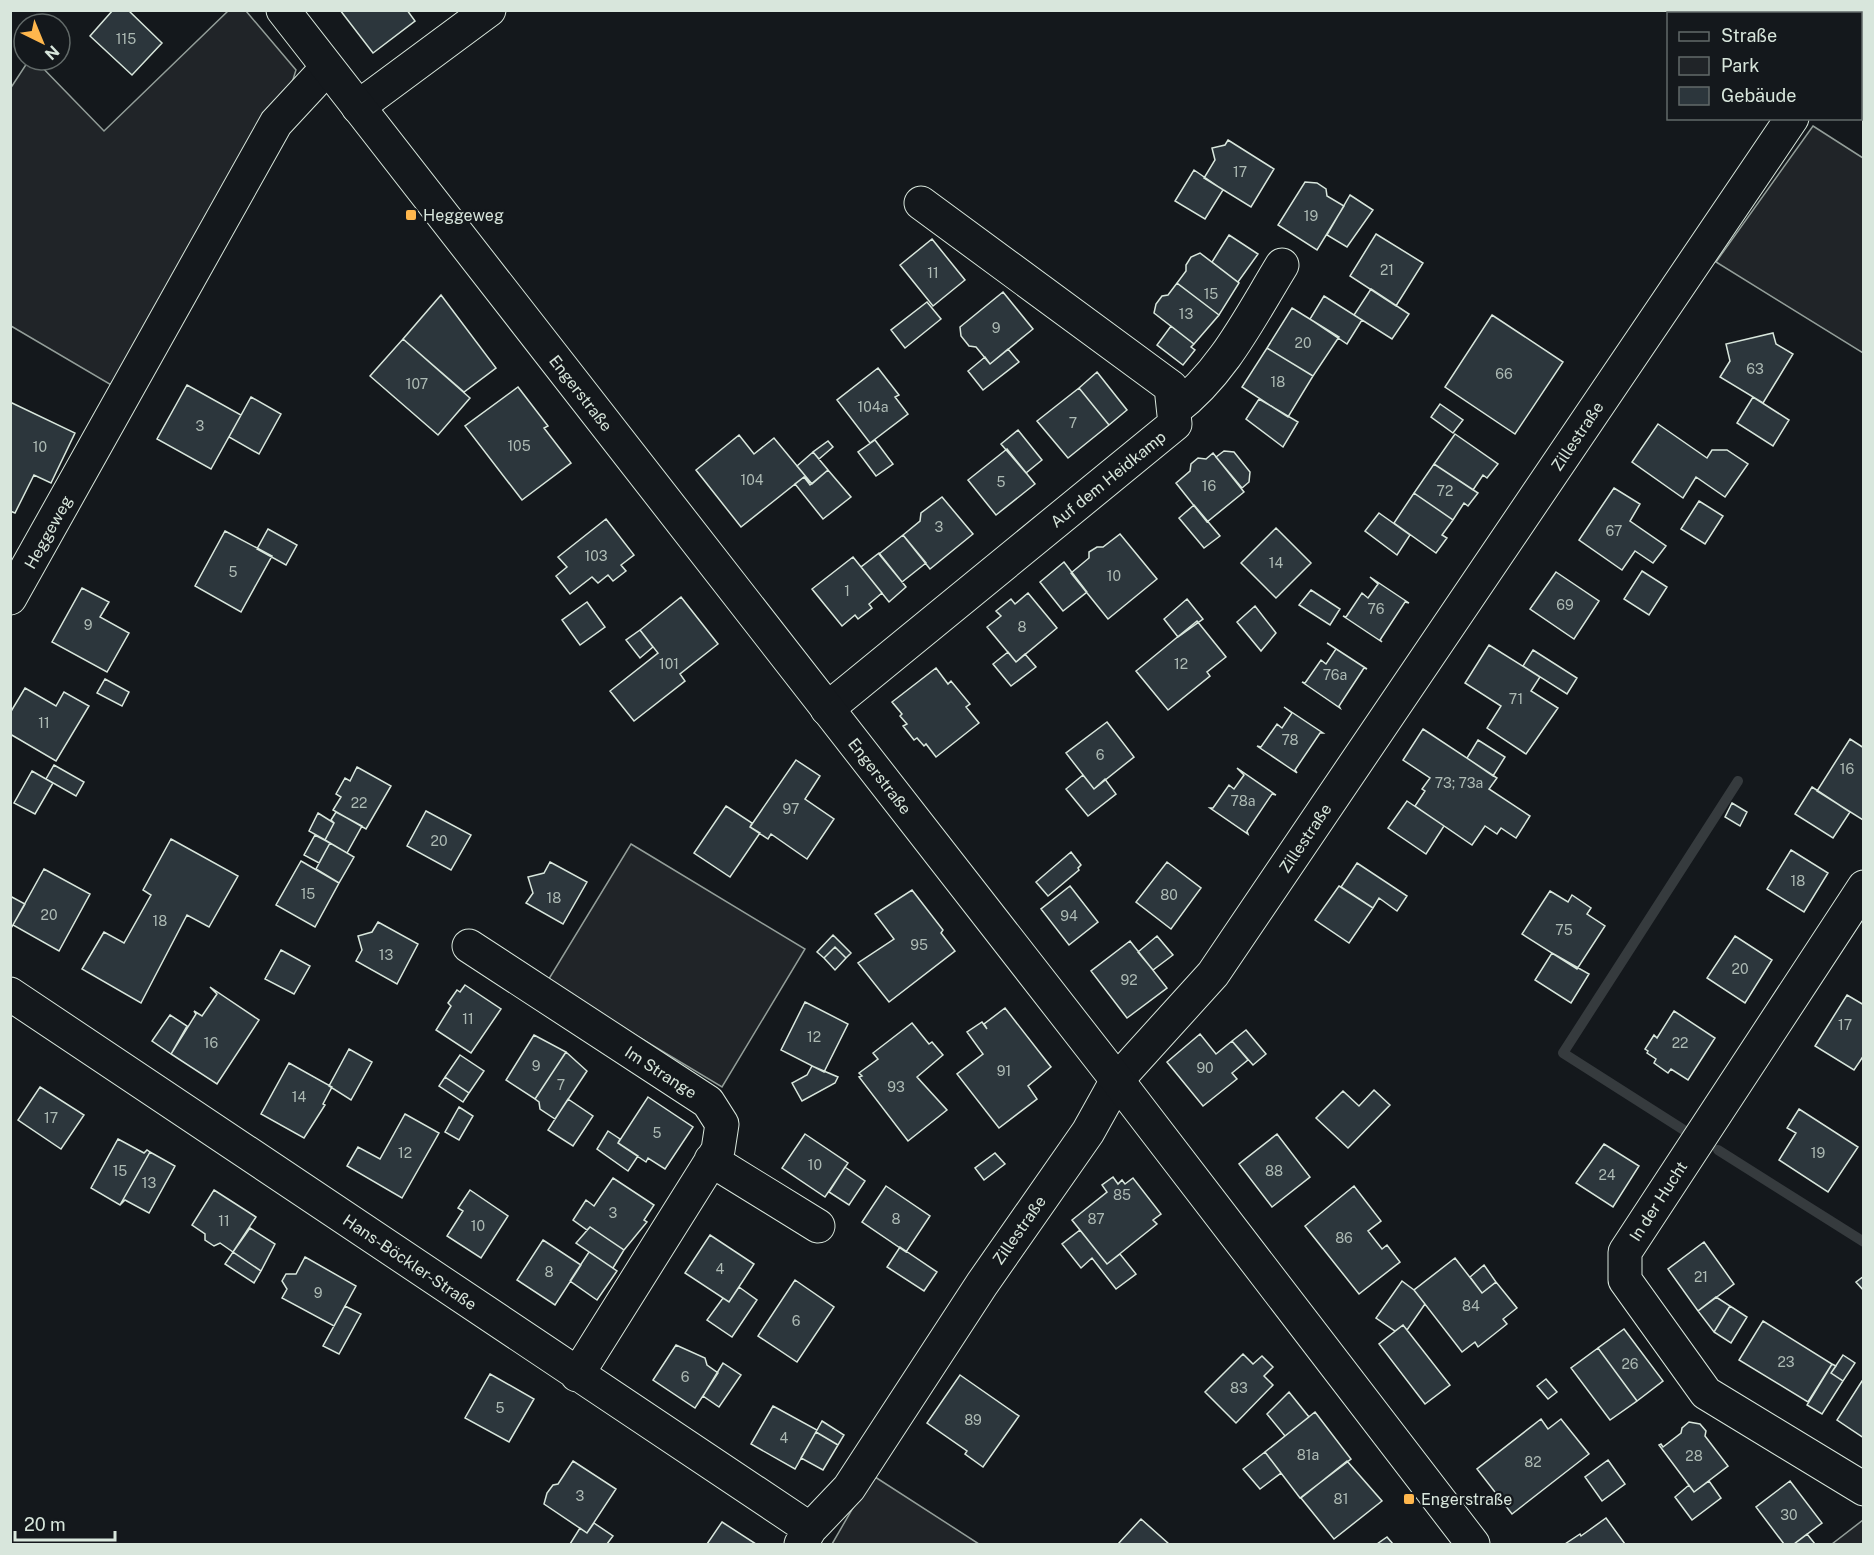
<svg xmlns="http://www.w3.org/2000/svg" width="1874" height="1555" font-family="'Public Sans',sans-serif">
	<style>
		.green { fill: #202428; stroke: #939e99; stroke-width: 1.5 }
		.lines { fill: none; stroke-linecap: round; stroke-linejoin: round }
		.stream { stroke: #363b3e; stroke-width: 10 }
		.building { fill: #2c363c; stroke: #d8e6dc; stroke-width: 1.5 }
		.minor-casing { stroke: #d8e6dc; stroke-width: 35 }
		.major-casing { stroke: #d8e6dc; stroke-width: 35 }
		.minor { stroke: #14181c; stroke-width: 33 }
		.major { stroke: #14181c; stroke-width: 33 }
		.poi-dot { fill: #ffb74d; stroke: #14181c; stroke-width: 2 }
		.labels { text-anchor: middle; stroke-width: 4.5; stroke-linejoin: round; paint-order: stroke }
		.number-label { font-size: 14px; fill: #adbab4 }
		.poi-label { font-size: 16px; fill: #d8e6dc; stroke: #14181c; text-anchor: start }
		.street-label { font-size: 16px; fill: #d8e6dc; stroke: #14181c }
	</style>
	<rect width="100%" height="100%" fill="#14181c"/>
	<path class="green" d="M228,11H246L296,70L291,86L118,389L11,326L10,89L29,60H35L104,131Z
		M1813,126L1863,158V353L1716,262Z
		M631,844L805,949L722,1087L547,982Z
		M872,1475L979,1544H832Z
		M1863,1520V1544H1832Z"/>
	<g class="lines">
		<path class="stream" d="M1687,1132L1563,1053L1738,781
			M1718,1150L1864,1242"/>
	</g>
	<path class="building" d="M113,10H128L162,43L132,75L90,36Z
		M340,10H407L415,21L373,53Z
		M1228,140L1274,169L1251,207L1204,178L1215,160L1212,148L1225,145Z
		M1194,170L1223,190L1205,219L1175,201Z
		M1305,182L1317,183L1326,189L1327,196L1344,206L1317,250L1278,225Z
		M1350,195L1373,210L1347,247L1327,235Z
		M1376,234L1423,263L1396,306L1350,276Z
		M1229,235L1258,254L1238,282L1212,262Z
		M932,239L965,280L933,306L900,265Z
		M1200,253L1239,283L1219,315L1177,283L1186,271V265L1191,257Z
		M1177,283L1219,315L1194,344L1154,313L1156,304L1162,296L1168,295Z
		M1371,289L1409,314L1392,339L1354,315Z
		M1003,292L1033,329L990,364L976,347L969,346L961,336L960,327Z
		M441,295L496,368L464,392L403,339Z
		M1324,296L1362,320L1347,344L1310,319Z
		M927,302L941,319L905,348L891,330Z
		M1292,308L1339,337L1313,376L1267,348Z
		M1492,315L1563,362L1515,434L1445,387Z
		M1171,326L1194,344L1191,347L1195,350L1183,365L1157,345Z
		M1773,333L1776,344L1793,354L1763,403L1720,377L1730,361L1726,344Z
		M403,339L470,398L438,435L370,376Z
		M1267,348L1313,376L1288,417L1242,387Z
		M1008,349L1019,362L983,390L968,371L985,357L990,364Z
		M878,368L899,395L895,397L908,414L870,443L837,400Z
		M1097,372L1127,410L1109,425L1079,388Z
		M187,385L241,415L211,469L157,439Z
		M518,387L548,426L544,428L571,463L522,500L465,426Z
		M1079,388L1109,425L1068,458L1037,421Z
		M251,397L281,414L259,454L229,437Z
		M1753,397L1789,420L1773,446L1737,423Z
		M1259,399L1298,422L1283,447L1246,419Z
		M10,402L75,433L51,483L34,475L15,513L10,511Z
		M1440,404L1463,420L1453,433L1431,417Z
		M1658,424L1707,458L1712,450H1727L1748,464L1725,497L1696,477L1683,498L1632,462Z
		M1018,430L1042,460L1026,473L1001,444Z
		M1455,434L1498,464L1487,478L1483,475L1473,490L1434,464Z
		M739,435L754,454L774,438L812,484L804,477L741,527L696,470Z
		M875,440L893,464L876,476L858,452Z
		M828,441L833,447L819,459L813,452Z
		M1007,449L1035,484L996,515L968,480Z
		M1224,451L1234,452L1250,472L1249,482L1242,488L1216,457Z
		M813,452L828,470L812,484L797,466Z
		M1213,453L1244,492L1207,522L1176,483L1190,471L1191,464L1198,458L1206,459Z
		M1434,464L1478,493L1468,506L1464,503L1453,520L1414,493Z
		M828,470L851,497L823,519L795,484L804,477L810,485Z
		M1614,488L1640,504L1630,521L1666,546L1653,563L1635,551L1622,570L1579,540Z
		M1414,493L1453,520L1442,535L1447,538L1436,553L1394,523Z
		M942,497L973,534L930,569L903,535L920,521L921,513Z
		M1699,501L1723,516L1705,544L1681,529Z
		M1194,505L1220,536L1204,548L1179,518Z
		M1379,513L1410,535L1397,555L1365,531Z
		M606,519L634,555L621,565L626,571L613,581L608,575L598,583L592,577L570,594L556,576L567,567L558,557Z
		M1276,528L1311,563L1276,598L1241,563Z
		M268,529L297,545L286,565L257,549Z
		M225,531L272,556L241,612L195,586Z
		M1120,534L1157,579L1108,619L1071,573L1089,558V552L1097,547H1103Z
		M903,535L926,563L902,582L879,554Z
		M879,553L906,587L889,602L861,567Z
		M853,557L882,593L869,604L872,608L858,619L855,615L842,626L812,589Z
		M1064,562L1087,592L1063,611L1040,582Z
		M1642,571L1667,587L1649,615L1624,599Z
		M1556,572L1599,601L1574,639L1530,609Z
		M1370,577L1409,603L1405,602L1380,640L1382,642L1343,616L1346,617L1362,593L1368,598L1378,584Z
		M82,588L109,602L100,617L129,633L107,672L52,642Z
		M1311,590L1340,609L1330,625L1299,605Z
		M1028,593L1057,628L1016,662L987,627L1001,616L996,611L1011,599L1015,604Z
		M681,597L718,644L680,674L685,681L634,721L610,691L658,653L640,630Z
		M1187,599L1203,619L1178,637L1164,619Z
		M587,602L605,627L580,645L562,620Z
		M1255,606L1276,633L1261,651L1237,622Z
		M1197,621L1226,657L1207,672L1210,676L1168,710L1136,671Z
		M640,630L653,647L640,658L626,640Z
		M1327,643L1367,669L1364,668L1339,706L1340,708L1302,682L1305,683L1321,660L1326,664L1336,649Z
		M1489,645L1540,677L1531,691L1558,708L1526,754L1487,728L1501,706L1465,683Z
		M1533,650L1577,678L1567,694L1523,666Z
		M1008,652L1016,662L1025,654L1036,667L1011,686L993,664Z
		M936,668L948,684L951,681L970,704L966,707L979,723L936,757L926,744L924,746L917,738L914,740L903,726L907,724L900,716L902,714L892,702Z
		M105,679L129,692L122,706L97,693Z
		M25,688L56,706L64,692L89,706L56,761L10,734V713Z
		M1284,707L1323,733H1320L1295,770L1297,773L1257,746L1261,747L1277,724L1282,728L1292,713Z
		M1107,722L1134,757L1094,789L1066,753Z
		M1423,729L1497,778L1489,789L1530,816L1516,838L1501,828L1497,834L1485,826L1472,845L1415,806L1425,791L1422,789L1430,778L1403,760Z
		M1850,739L1864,748L1863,820L1817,791Z
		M1478,740L1505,757L1493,776L1467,758Z
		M796,760L820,776L805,799L834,819L807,859L771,834L768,839L750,827Z
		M54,765L84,782L76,796L46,779Z
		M357,767L391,786L366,829L333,810L341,797L336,794L345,778L350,781Z
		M1237,768L1276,795L1272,794L1247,831L1248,834L1210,808H1213L1229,785L1234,789L1244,775Z
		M32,771L53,783L35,814L14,803Z
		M1083,775L1094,789L1105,779L1116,794L1088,816L1066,789Z
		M1812,787L1850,812L1833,838L1795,814Z
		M1407,801L1444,826L1426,854L1388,828Z
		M1732,803L1747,812L1740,826L1725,817Z
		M726,806L752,823L750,827L760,833L730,877L694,853Z
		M426,811L471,835L451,870L407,846Z
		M336,812L362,826L347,853L325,840L334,823L331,820Z
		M318,813L334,823L325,840L309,831Z
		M315,835L330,843L319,863L304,855Z
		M171,839L238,876L209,927L187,915L141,1003L82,969L104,932L124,943L151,895L143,890Z
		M330,843L354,857L339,883L316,869Z
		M1791,850L1828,873L1804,912L1767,889Z
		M1071,852L1081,865L1078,868L1079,870L1048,896L1036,882Z
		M301,861L339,883L315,927L276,905Z
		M550,862L587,882L563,924L526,903L533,893L528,877L544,873Z
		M1167,862L1201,888L1171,929L1136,902Z
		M1357,863L1407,896L1397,911L1379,898L1373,908L1341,887Z
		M44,869L90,894L59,951L13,925Z
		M1070,886L1098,922L1069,945L1041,909Z
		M1339,886L1373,908L1349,943L1315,920Z
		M912,890L943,930L941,933L955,951L889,1002L858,963L894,939L875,914Z
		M1550,891L1568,902L1572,895L1591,908L1587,914L1605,926L1577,969L1522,934Z
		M10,896L25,904L10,930Z
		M378,922L418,944L397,984L356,961L362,950L358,936L372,932Z
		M833,935L851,953L846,958L835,947L824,958L817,952Z
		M1157,936L1173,955L1153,970L1138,952Z
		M1735,936L1772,960L1745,1003L1707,978Z
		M1130,941L1167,988L1127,1018L1091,971Z
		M835,947L846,958L835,970L824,958Z
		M281,950L310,966L294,994L265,979Z
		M1552,953L1589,974L1571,1003L1535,980Z
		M465,985L501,1009L471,1053L436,1030L451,1006L448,1003L457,990L460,992Z
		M210,987L259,1020L217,1084L171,1054L196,1014L194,1011L202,1016L217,994Z
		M1847,995L1864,1005V1055L1854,1070L1815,1046Z
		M805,1002L848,1024L824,1072L781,1050Z
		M1005,1008L1051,1067L1028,1086L1037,1099L999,1128L957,1074L983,1054L967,1032L982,1022L987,1029L984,1024Z
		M1674,1011L1715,1038L1688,1080L1671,1069L1668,1073L1654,1063L1656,1059L1647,1053L1648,1051L1645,1049L1654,1035L1657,1038Z
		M170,1015L187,1026L171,1054L152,1041Z
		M912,1023L929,1044L932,1042L943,1055L917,1077L947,1110L908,1141L859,1077L862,1076L859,1073L878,1059L873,1053Z
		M1246,1030L1266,1054L1253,1065L1232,1041Z
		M1200,1034L1216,1054L1232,1041L1248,1060L1232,1073L1237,1079L1203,1106L1167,1062Z
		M534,1035L566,1052L535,1099L506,1080Z
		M349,1049L372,1062L351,1100L329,1086Z
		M566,1052L587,1071L555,1119L540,1109L539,1102L535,1099Z
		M460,1055L484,1071L469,1093L445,1077Z
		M289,1063L332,1087L323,1104L325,1105L304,1138L261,1114Z
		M812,1066L838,1077L835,1083L802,1101L792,1083L807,1075Z
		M445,1077L469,1093L463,1102L439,1086Z
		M40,1087L84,1115L61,1149L18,1120Z
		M1374,1090L1390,1105L1348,1148L1316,1118L1343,1091L1359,1106Z
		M648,1097L693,1127L665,1169L648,1158L646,1162L618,1143Z
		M568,1099L593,1116L573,1146L548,1130Z
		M459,1107L473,1116L459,1140L445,1132Z
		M1799,1109L1858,1147L1828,1192L1779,1160L1796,1133L1787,1128Z
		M405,1114L439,1133L402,1198L347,1166L358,1147L380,1159Z
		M608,1131L620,1139L618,1143L638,1156L628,1171L597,1149Z
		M805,1134L848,1163L825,1197L782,1168Z
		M1277,1134L1310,1177L1272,1207L1239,1164Z
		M118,1139L144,1153L147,1150L150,1152L120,1205L91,1188Z
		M1604,1144L1639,1166L1613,1207L1576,1183Z
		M150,1152L175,1166L149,1213L125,1200L120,1205Z
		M995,1153L1005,1164L984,1180L975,1168Z
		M845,1167L865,1181L849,1205L829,1192Z
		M1113,1177L1118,1184L1122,1180L1125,1184L1133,1178L1161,1214L1153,1220L1157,1224L1107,1264L1072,1220L1107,1192L1102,1185Z
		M613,1178L654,1205L644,1220L647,1222L624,1250L590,1227L587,1230L573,1220L586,1200L594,1206Z
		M886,1186L930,1216L906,1252L862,1222Z
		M1354,1186L1381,1221L1368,1231L1382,1249L1387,1245L1400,1262L1359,1294L1305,1226Z
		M214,1190L256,1217L233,1252L220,1243L214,1246L205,1240V1234L192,1225Z
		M470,1190L508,1216L481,1258L447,1236L463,1211L458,1208Z
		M590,1227L624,1250L613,1268L576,1243Z
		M250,1228L275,1244L261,1271L233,1252Z
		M1080,1230L1107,1264L1120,1254L1136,1274L1116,1289L1092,1258L1081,1268L1062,1244Z
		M710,1235L754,1264L729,1302L685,1273Z
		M543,1240L581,1265L555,1305L517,1280Z
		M1704,1242L1734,1284L1698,1311L1668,1269Z
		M900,1247L937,1272L924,1291L887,1267Z
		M233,1252L261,1271L254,1283L225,1264Z
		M589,1252L617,1271L597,1300L570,1281Z
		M305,1257L356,1286L334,1326L282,1298L287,1289L282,1281L286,1274H296Z
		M1455,1258L1482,1293L1496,1282L1517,1308L1503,1319L1507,1324L1478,1347L1475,1342L1462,1352L1414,1290Z
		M1484,1265L1496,1282L1482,1293L1470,1277Z
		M1864,1276V1291L1856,1282Z
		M795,1280L834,1307L797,1362L758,1336Z
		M1402,1281L1414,1290L1425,1304L1407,1330L1403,1325L1395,1331L1376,1318Z
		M739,1287L757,1300L732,1337L707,1320L723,1298L729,1302Z
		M1716,1297L1730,1306L1714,1332L1698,1311Z
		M345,1306L361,1314L339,1354L323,1346Z
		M1730,1306L1747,1317L1731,1343L1714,1332Z
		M1763,1321L1832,1364L1808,1402L1739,1360Z
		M1403,1325L1450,1385L1425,1404L1379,1344Z
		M1624,1329L1663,1381L1637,1401L1598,1348Z
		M676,1345L705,1358L707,1365L718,1373L695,1408L653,1380Z
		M1598,1348L1637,1401L1610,1420L1571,1368Z
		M1243,1354L1253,1364L1262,1356L1273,1367L1264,1376L1273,1385L1236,1423L1205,1392Z
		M1843,1355L1855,1363L1843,1381L1831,1373Z
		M723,1363L741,1375L719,1407L703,1396Z
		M1832,1364L1836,1366L1831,1373L1843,1381L1822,1414L1807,1405Z
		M490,1374L534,1399L509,1442L465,1418Z
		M960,1375L1019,1416L983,1467L965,1454L967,1451L927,1423Z
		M1546,1379L1557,1392L1548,1399L1537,1386Z
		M1862,1381L1864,1382V1438L1837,1420Z
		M1289,1392L1309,1417L1285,1436L1267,1414Z
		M773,1406L817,1430L795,1469L751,1444Z
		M1315,1412L1351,1459L1300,1498L1265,1452Z
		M1541,1419L1548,1429L1561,1419L1589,1454L1512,1514L1477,1469Z
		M822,1421L844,1435L838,1445L816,1432Z
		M1689,1422L1700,1424L1706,1431L1705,1436L1728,1466L1694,1492L1659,1445L1661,1444L1663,1447L1681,1433L1682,1428Z
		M816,1432L838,1445L823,1470L801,1458Z
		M1265,1452L1281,1473L1260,1489L1243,1469Z
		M1608,1460L1625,1484L1602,1501L1585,1477Z
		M573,1461L616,1489L587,1533L544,1504L547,1493L553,1485L558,1484Z
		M1347,1461L1382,1501L1334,1539L1301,1498Z
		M1709,1481L1721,1498L1692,1520L1675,1497L1689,1485L1694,1492Z
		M1790,1481L1822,1523L1794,1544H1784L1756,1507Z
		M1606,1518L1625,1544H1565L1580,1534L1581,1536Z
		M1141,1519L1169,1544H1118Z
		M722,1522L756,1544H707Z
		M594,1523L613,1536L607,1544H570L580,1528L587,1533Z
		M1807,1534L1815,1544H1794Z
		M1387,1537L1393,1544H1377Z"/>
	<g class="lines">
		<defs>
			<path id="minor" d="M1860,17L1864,13
				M358,107L489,10
				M1174,410C1223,373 1250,317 1282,265
				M10,598L276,123L327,68
				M827,709L1175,424L1171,387L921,203
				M1864,887L1625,1252V1280L1706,1393L1864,1489
				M469,946L708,1102L722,1124L718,1150L577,1375
				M10,994L810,1529
				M711,1160L818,1226
				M801,1544L810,1529L849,1488L982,1284L1088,1132L1117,1080L1213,974L1792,118"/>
			<path id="major" d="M283,10L1117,1080L1473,1544"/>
		</defs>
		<use href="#minor" class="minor-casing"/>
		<use href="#major" class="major-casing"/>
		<use href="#minor" class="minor"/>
		<use href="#major" class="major"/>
	</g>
	<g class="poi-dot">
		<rect x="405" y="209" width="12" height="12" rx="3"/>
		<rect x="1403" y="1493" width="12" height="12" rx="3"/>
	</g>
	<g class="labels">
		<g class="number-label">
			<text x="126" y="44">115</text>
			<text x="1240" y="177">17</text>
			<text x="1311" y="221">19</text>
			<text x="1387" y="275">21</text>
			<text x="933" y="278">11</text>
			<text x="1211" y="299">15</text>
			<text x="1186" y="319">13</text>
			<text x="996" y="333">9</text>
			<text x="1303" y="348">20</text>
			<text x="1755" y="374">63</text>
			<text x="1504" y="379">66</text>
			<text x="1278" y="387">18</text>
			<text x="417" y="389">107</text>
			<text x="873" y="412">104a</text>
			<text x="1073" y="428">7</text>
			<text x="200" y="431">3</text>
			<text x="519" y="451">105</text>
			<text x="40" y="452">10</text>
			<text x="752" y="485">104</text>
			<text x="1001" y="487">5</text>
			<text x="1209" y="491">16</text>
			<text x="1445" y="496">72</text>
			<text x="939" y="532">3</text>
			<text x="1614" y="536">67</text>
			<text x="596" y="561">103</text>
			<text x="1276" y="568">14</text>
			<text x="233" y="577">5</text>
			<text x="1114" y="581">10</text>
			<text x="847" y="596">1</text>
			<text x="1565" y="610">69</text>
			<text x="1376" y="614">76</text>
			<text x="88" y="630">9</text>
			<text x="1022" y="632">8</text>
			<text x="669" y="669">101</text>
			<text x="1181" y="669">12</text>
			<text x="1335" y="680">76a</text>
			<text x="1516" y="704">71</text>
			<text x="44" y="728">11</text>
			<text x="1290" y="745">78</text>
			<text x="1100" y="760">6</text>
			<text x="1847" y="774">16</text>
			<text x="1459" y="788">73; 73a</text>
			<text x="1243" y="806">78a</text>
			<text x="359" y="808">22</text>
			<text x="791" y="814">97</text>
			<text x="439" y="846">20</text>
			<text x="1798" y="886">18</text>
			<text x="308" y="899">15</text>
			<text x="1169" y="900">80</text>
			<text x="554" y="903">18</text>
			<text x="49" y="920">20</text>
			<text x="1069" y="921">94</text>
			<text x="160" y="926">18</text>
			<text x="1564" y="935">75</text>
			<text x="919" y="950">95</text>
			<text x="386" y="960">13</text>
			<text x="1740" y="974">20</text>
			<text x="1129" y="985">92</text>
			<text x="468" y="1024">11</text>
			<text x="1845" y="1030">17</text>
			<text x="814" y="1042">12</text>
			<text x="211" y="1048">16</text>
			<text x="1680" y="1048">22</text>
			<text x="536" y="1071">9</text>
			<text x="1205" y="1073">90</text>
			<text x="1004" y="1076">91</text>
			<text x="561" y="1090">7</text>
			<text x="896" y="1092">93</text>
			<text x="299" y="1102">14</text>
			<text x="51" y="1123">17</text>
			<text x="657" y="1138">5</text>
			<text x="405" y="1158">12</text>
			<text x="1818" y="1158">19</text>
			<text x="815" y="1170">10</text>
			<text x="120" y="1176">15</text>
			<text x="1274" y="1176">88</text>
			<text x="1607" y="1180">24</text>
			<text x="149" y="1188">13</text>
			<text x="1122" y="1200">85</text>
			<text x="613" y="1218">3</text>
			<text x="896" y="1224">8</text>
			<text x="1096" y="1224">87</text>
			<text x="224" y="1226">11</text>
			<text x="478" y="1231">10</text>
			<text x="1344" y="1243">86</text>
			<text x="720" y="1274">4</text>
			<text x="549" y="1277">8</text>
			<text x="1701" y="1282">21</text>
			<text x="318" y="1298">9</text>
			<text x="1471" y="1311">84</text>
			<text x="796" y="1326">6</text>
			<text x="1786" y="1367">23</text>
			<text x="1630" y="1369">26</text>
			<text x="685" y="1382">6</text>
			<text x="1239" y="1393">83</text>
			<text x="500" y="1413">5</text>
			<text x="973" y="1425">89</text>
			<text x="784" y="1443">4</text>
			<text x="1308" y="1460">81a</text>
			<text x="1694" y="1461">28</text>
			<text x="1533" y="1467">82</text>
			<text x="580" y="1501">3</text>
			<text x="1341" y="1504">81</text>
			<text x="1789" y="1520">30</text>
		</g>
		<g class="poi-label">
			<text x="423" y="221">Heggeweg</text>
			<text x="1421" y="1505">Engerstraße</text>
		</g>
		<g class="street-label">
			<text transform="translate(581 393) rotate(52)" y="6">Engerstraße</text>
			<text transform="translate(1577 436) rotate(-56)" y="6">Zillestraße</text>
			<text transform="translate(1108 479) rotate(-39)" y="6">Auf dem Heidkamp</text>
			<text transform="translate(48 532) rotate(-61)" y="6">Heggeweg</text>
			<text transform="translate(880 776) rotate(52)" y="6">Engerstraße</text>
			<text transform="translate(1305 838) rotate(-56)" y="6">Zillestraße</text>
			<text transform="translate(661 1072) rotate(33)" y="6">Im Strange</text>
			<text transform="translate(1658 1201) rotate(-57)" y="6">In der Hucht</text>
			<text transform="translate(1019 1230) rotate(-55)" y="6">Zillestraße</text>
			<text transform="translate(410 1262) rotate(34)" y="6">Hans-Böckler-Straße</text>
		</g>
	</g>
	<rect width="1874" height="1555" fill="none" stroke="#d8e6dc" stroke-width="24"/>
	<rect x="1667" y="12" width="195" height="108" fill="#14181c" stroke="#626a69" stroke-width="1.5"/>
	<rect x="1679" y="32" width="30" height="9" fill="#14181c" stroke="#626a69" stroke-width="1.5"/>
	<text x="1721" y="42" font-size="18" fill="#d8e6dc">Straße</text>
	<rect x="1679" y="57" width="30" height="18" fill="#202428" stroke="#626a69" stroke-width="1.5"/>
	<text x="1721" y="72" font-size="18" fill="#d8e6dc">Park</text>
	<rect x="1679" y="87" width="30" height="18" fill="#2c363c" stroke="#626a69" stroke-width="1.5"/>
	<text x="1721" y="102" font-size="18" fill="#d8e6dc">Gebäude</text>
	<g transform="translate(42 42) rotate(137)"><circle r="28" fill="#14181c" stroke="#626a69" stroke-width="1.5"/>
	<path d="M0-4.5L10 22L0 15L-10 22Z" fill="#ffb74d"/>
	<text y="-9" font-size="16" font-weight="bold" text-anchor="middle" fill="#d8e6dc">N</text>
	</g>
	<path d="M15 1531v9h100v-9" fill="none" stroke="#d8e6dc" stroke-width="3"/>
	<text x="24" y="1531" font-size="18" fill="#d8e6dc" stroke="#14181c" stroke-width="4.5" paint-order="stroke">20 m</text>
</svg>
